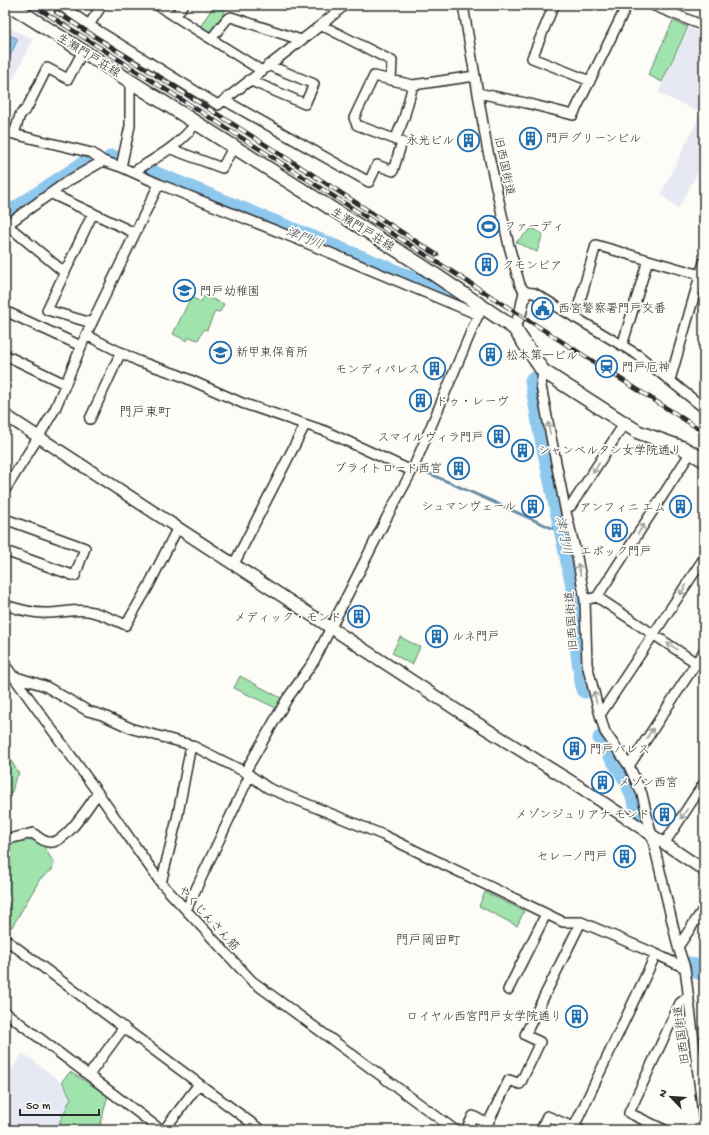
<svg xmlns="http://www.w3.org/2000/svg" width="709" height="1135" font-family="'Gochi Hand','Klee One',sans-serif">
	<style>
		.built { fill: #e6e9f4 }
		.green { fill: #a0e3ad; stroke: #66876c }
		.water { fill: #8ec8ed; stroke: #66899f }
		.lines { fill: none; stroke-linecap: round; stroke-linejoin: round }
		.stream { stroke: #66899f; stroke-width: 3 }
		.river { stroke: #8ec8ed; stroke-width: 19 }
		.minor-casing { stroke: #2b2b2b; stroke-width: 12 }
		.tertiary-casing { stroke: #2b2b2b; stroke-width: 14 }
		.secondary-casing { stroke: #2b2b2b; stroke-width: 16 }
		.minor { stroke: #fdfcf7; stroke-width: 9 }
		.tertiary { stroke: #fdfcf7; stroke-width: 11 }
		.secondary { stroke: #fdfcf7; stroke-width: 13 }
		.rail-casing { stroke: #2b2b2b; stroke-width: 4.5 }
		.rail { stroke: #fdfcf7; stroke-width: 3; stroke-dasharray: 9; stroke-linecap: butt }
		.oneway { stroke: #9e9e9b }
		.labels { text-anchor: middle; stroke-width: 3.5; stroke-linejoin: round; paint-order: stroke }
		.street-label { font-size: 12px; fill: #2b2b2b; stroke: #fdfcf7 }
		.poi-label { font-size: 12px; fill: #2b2b2b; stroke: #fdfcf7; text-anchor: start }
		.water-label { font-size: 13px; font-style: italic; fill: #495a65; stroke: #fdfcf7 }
		.neighbourhood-label { font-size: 13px; fill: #2b2b2b; stroke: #fdfcf7 }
	</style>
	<rect width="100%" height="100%" fill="#fdfcf7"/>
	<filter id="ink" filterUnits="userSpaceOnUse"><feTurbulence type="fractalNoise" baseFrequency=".025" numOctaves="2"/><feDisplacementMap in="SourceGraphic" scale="8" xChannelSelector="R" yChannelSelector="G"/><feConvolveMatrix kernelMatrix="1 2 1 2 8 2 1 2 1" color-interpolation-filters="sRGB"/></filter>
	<g filter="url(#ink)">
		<path class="built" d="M5,26L33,39L5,96Z
			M689,28L699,32L704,52V161L678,209L661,194L701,113L658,93Z
			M23,1053L73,1091L59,1130H5V1079Z"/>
		<path class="green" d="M214,5H227C224,14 218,27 210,32L200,27Z
			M673,21L688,27L662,82L648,75Z
			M532,228L543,234L537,252L516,242Z
			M204,296L224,304L220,312L215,311L207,330L204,329L198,340L189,337L187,341L173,334L191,297L201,302Z
			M400,637L420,647L412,665L392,653Z
			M240,676L281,698L276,708L234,688Z
			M5,754L9,757L19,774L15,779L12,792L5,795Z
			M21,838C44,841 42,844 54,863L52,870L40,879L12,927L5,925V915L12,898L8,892L5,890V846Z
			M485,892L524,911L517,926L479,906Z
			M70,1072L108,1095L99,1130H60V1121L71,1098L62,1081Z"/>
		<path class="water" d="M5,33L18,39L8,60L5,58Z"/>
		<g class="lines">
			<path class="stream" d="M419,469L563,533"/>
			<path class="river" d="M112,159L119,161
				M144,171L450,296L466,305
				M5,218L94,159
				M534,381L542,429L578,600L580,654L585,689
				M602,739L628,779L641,812
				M690,966L704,972"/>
			<defs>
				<path id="minor" d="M60,5L89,25L218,105L321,25L345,5
					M157,5L262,71
					M463,5L487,147L509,246L520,285L525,292L534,293L638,355L704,408
					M554,5L532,58L590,81
					M652,5L704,26
					M175,17L183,5
					M89,25L102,5
					M321,25L392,61L391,80
					M211,39L227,19L231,17L301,40
					M249,80L305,104L314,84L268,65
					M478,93L526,103L573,115L627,5
					M224,100L369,182L377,165L393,171L402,142L357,125L354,118L374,76L413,85L475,76
					M5,132L92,153L103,161L121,167L159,184L304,242L479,315
					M14,134L20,115L27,108L47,68L68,79L83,51
					M395,140L404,118L413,85
					M171,149L222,168L234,146
					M121,167L130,126V81
					M133,172C156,158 180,145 196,123
					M54,191L56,196L135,233
					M7,225L64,272
					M5,226L68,181L103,161
					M5,311L81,346
					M575,318L596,245L704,276
					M92,323L47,310L93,213
					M86,335L138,361L179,375L242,403L325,431L412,471
					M622,346L648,260
					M5,355L65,384
					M543,371L541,386L565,508L577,557L585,600L587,664L598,708L605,732L629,766L642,794L678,947L685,968L704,1123
					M670,380L704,262
					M90,419L121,352
					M5,490L39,436L55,409L86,335L159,184
					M565,508L571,506L624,424
					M5,519L85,548L75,576L5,551
					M234,564L305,425
					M597,597L704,668
					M585,600L597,597L691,452
					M5,605C18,609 33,614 47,613C61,613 74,609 88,611C101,613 114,620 126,625L148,587L178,527
					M5,665L98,793L161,883L252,981L455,1130
					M13,676L45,686L88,711L102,715L133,729L191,745L245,772L268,788L383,835L563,922H581L656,954L685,968
					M600,715L704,558
					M629,766L704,651
					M245,772L287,699L314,661L387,517L412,471L482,306
					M5,840L33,833C37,836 43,842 49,842C65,845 89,805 98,793
					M664,844L704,783
					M161,883L177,819L191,745
					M186,910L250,775
					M5,939L261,1130
					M678,947L704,908
					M508,990L546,914
					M5,1012L161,1130
					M89,1075L124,1027
					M574,1127L656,954
					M164,1130L199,1084
					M466,1130L473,1116L482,1121H489L509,1080L520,1084L540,1042L525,1035L581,922
					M541,1130L547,1116L580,1130
					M665,1130L629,1113L680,1003L689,996"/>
				<path id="tertiary" d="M514,328L520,315L525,292
					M5,415L472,720L580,787L704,870"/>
				<path id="secondary" d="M10,5L419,264L514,328L543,371L638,432L683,448L704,460"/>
			</defs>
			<use href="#minor" class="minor-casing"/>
			<use href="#tertiary" class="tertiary-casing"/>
			<use href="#secondary" class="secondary-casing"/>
			<use href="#minor" class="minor"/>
			<use href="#tertiary" class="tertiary"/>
			<use href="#secondary" class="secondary"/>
			<defs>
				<path id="rail" d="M33,5L704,432
					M56,12L310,173L437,255"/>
			</defs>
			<use href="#rail" class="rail-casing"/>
			<use href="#rail" class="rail"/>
		</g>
		<defs><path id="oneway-shaft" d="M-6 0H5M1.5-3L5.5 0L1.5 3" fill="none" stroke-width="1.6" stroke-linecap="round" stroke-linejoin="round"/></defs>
		<g class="oneway">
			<use href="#oneway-shaft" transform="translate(549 428) rotate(-101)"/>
			<use href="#oneway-shaft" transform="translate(596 468) rotate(122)"/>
			<use href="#oneway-shaft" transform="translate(641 529) rotate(-57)"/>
			<use href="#oneway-shaft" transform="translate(579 569) rotate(-102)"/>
			<use href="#oneway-shaft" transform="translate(683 590) rotate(123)"/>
			<use href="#oneway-shaft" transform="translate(672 646) rotate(-146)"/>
			<use href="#oneway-shaft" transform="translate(595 697) rotate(-104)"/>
			<use href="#oneway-shaft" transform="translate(650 733) rotate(-57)"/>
			<use href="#oneway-shaft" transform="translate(684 814) rotate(123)"/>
		</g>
	</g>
	<defs>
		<symbol id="building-ring" viewBox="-11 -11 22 22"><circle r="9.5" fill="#fdfcf7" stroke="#1f6fb2" stroke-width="1.5"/><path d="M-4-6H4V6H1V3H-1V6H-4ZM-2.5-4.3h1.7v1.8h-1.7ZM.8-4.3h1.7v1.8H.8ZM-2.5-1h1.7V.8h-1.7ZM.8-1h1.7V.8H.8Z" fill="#1f6fb2"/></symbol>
		<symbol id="stadium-ring" viewBox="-11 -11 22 22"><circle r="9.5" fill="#fdfcf7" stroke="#1f6fb2" stroke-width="1.5"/><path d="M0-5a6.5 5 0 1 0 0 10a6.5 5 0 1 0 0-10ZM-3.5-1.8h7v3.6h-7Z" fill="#1f6fb2"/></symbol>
		<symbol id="school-ring" viewBox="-11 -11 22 22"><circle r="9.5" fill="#fdfcf7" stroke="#1f6fb2" stroke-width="1.5"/><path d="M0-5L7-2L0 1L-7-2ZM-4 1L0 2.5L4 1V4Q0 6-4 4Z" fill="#1f6fb2"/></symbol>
		<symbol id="civic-ring" viewBox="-11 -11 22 22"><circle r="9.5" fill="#fdfcf7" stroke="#1f6fb2" stroke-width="1.5"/><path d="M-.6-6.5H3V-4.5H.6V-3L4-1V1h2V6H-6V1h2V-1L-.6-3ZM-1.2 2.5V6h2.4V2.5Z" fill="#1f6fb2"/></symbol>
		<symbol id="station-ring" viewBox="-11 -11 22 22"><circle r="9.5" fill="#fdfcf7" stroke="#1f6fb2" stroke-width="1.5"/><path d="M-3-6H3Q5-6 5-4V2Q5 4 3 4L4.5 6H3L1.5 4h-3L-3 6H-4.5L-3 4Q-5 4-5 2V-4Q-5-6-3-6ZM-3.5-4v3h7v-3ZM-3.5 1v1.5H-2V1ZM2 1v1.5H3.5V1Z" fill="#1f6fb2"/></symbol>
	</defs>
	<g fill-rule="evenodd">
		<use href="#building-ring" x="518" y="126" width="25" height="25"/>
		<use href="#building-ring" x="456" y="128" width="25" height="25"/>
		<use href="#stadium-ring" x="476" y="214" width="25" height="25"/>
		<use href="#building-ring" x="474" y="252" width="25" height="25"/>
		<use href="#school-ring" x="172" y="278" width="25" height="25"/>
		<use href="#civic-ring" x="530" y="296" width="25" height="25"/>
		<use href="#school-ring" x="208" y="340" width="25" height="25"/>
		<use href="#building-ring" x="478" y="342" width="25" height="25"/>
		<use href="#station-ring" x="594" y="354" width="25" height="25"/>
		<use href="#building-ring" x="422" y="356" width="25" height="25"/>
		<use href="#building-ring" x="408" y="388" width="25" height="25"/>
		<use href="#building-ring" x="486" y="424" width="25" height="25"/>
		<use href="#building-ring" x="510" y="438" width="25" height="25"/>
		<use href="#building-ring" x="446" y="456" width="25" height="25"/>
		<use href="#building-ring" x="520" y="494" width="25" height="25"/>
		<use href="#building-ring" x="668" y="494" width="25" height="25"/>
		<use href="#building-ring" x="604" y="518" width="25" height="25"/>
		<use href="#building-ring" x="346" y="604" width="25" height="25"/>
		<use href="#building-ring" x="424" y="624" width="25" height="25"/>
		<use href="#building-ring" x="562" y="736" width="25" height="25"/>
		<use href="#building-ring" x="590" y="770" width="25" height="25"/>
		<use href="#building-ring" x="652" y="802" width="25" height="25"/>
		<use href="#building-ring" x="612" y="844" width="25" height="25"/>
		<use href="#building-ring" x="564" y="1004" width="25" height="25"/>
	</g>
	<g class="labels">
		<g class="street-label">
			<text transform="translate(89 55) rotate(32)" y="4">生瀬門戸荘線</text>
			<text transform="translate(505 166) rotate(78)" y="4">旧西国街道</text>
			<text transform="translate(363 229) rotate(32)" y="4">生瀬門戸荘線</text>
			<text transform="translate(571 621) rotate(-94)" y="4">旧西国街道</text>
			<text transform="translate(209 918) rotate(47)" y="4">やくじんさん筋</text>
			<text transform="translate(681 1035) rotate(-97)" y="4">旧西国街道</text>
		</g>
		<g class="poi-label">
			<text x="546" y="142">門戸グリーンビル</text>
			<text x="454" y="144" text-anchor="end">永光ビル</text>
			<text x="504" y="230">ファーディ</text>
			<text x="502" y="269">クモンピア</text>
			<text x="200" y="295">門戸幼稚園</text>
			<text x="558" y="312">西宮警察署門戸交番</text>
			<text x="236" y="356">新甲東保育所</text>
			<text x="506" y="359">松本第一ビル</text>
			<text x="622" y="371">門戸厄神</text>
			<text x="420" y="373" text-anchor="end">モンディパレス</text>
			<text x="436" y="405">ドゥ・レーヴ</text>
			<text x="484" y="441" text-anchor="end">スマイルヴィラ門戸</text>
			<text x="538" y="454">シャンベルタン女学院通り</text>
			<text x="442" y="472" text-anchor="end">ブライトロード西宮</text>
			<text x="516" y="510" text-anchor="end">シュマンヴェール</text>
			<text x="666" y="511" text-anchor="end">アンフィニ エム</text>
			<text x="616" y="555" text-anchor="middle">エポック門戸</text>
			<text x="342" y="621" text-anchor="end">メディック・モンド</text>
			<text x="452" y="640">ルネ門戸</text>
			<text x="590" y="753">門戸パレス</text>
			<text x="618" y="786">メゾン西宮</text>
			<text x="650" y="818" text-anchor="end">メゾンジュリアナ モンド</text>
			<text x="608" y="860" text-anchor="end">セレーノ門戸</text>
			<text x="562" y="1020" text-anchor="end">ロイヤル西宮門戸女学院通り</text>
		</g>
		<g class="water-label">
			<text transform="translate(305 237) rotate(22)" y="5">津門川</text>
			<text transform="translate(565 535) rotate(79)" y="5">津門川</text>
		</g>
		<g class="neighbourhood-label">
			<text x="145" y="416">門戸東町</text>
			<text x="428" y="944">門戸岡田町</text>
		</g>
	</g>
	<rect width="709" height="1135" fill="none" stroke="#fdfcf7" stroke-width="20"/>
	<rect x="10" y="10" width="689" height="1115" fill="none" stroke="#2b2b2b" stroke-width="1.5" filter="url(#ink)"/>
	<g transform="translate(671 1097) rotate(295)" stroke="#fdfcf7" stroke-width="3" paint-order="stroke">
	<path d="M0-3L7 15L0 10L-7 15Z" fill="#2b2b2b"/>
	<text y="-6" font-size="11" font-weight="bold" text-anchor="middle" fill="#2b2b2b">N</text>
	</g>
	<path d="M20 1109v6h79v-6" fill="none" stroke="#2b2b2b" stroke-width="2"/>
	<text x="26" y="1109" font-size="12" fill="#2b2b2b" stroke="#fdfcf7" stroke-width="3" paint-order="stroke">50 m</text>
</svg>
